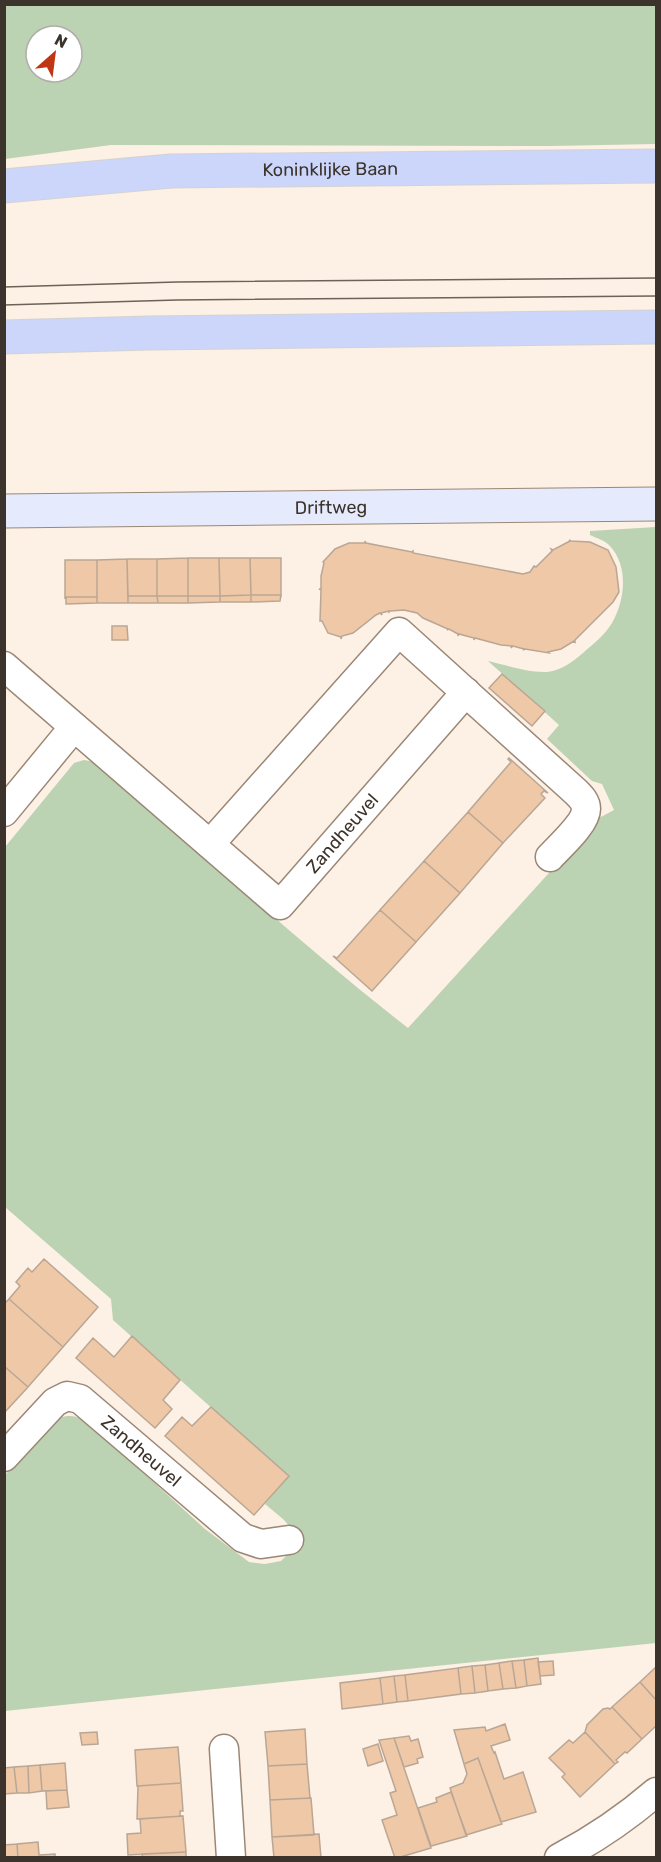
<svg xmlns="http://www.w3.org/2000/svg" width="661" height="1862" font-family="Rubik,sans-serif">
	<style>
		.green { fill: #bbd2b3; fill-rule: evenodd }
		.building { fill: #eec8a7; stroke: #baa694; stroke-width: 1.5 }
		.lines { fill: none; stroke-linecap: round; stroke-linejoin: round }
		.street-casing { stroke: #9b8776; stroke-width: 31 }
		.secondary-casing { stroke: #9b8776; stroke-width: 35 }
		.primary-casing { stroke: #d4d2d1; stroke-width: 35 }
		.street { stroke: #fff; stroke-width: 28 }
		.secondary { stroke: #e5ebfc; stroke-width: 33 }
		.primary { stroke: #cbd6fa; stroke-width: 33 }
		.tram { stroke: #6c6259; stroke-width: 1.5 }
		.labels { text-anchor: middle; stroke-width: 4.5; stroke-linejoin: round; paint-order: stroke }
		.street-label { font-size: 18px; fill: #3c332c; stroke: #fff }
	</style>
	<rect width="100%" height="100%" fill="#fdf0e4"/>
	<path class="green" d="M4,5H656V144L550,146L111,145L5,159ZM36,36H72V72H36Z
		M656,527V1643L5,1711L4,1476L59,1418C74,1413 81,1418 93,1427L205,1529L249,1562L265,1564L281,1561L302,1540L283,1519L265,1504L288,1476L113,1320L111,1299L5,1207V847L74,763L84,760L95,762C200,850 300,944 408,1028L599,818L614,810L602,784L592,781L547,739L559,725L488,661C506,665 528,673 547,672C560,671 574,661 583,653C593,644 605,635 612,623C625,600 629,567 610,546C605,540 596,538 590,535V531Z"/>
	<path class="building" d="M569,540L571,541L590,542L608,550L616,567L619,592L613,602L575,640V642L574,641L561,649L548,652L549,653L525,649L523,650L524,649L513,646L511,648L512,646L501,645L475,638L474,640V638L459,634L458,636V634L449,629L447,630L448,629L423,618L417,613L404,610L390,611L389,612V611L381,613L382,615L380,613L376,615L353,633L342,636L341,639V637L328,633L322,621H320L321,590L319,589H321V576L324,563L323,562L335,549L349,543H365V541L366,543L412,552L413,551V553L523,574L530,572L534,566L536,567L552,551L551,549L553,550L570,541Z
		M188,558H219L220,596H188Z
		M188,558V596H157V559Z
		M219,558H250L251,595L220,596Z
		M250,558H281V597V595H251Z
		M127,559H157V596H128Z
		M127,559L128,603H97V560Z
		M65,560H97V597H66L65,599Z
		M251,595V602H220V596Z
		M251,595H281L280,601L251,602Z
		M128,596H157L158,603H128Z
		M157,596H188V603H158Z
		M188,596H220V602L188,603Z
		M66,597H97V603L66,604Z
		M112,626H127L128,640H112Z
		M502,674L545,711L532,726L489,688Z
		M509,758L548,793L544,791L541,794L545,798L503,843L468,812L511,762L508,759Z
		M468,812L503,843L460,893L424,861Z
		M424,861L460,893L416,942L380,910Z
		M380,910L416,942L372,991L333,956L337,958Z
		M44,1259L98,1307L63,1347L9,1299L20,1286L16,1282L28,1268L32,1272Z
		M9,1299L63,1347L28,1387L4,1366V1304Z
		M132,1336L180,1380L163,1400L172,1409L155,1428L76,1358L93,1338L114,1357Z
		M4,1366L28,1387L4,1413Z
		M211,1407L289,1476L254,1515L165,1436L182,1417L192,1426Z
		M538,1658L541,1684L527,1686L524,1660Z
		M524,1660L527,1686L516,1688L512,1661Z
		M512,1661L516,1688L503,1689L499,1663Z
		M553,1661L554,1675L540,1676L538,1662Z
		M499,1663L503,1689L488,1691L485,1665Z
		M485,1665L488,1691L475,1693L472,1666Z
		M472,1666L475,1693L461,1694L458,1668Z
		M656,1667V1700L640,1682Z
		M458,1668L461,1694L408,1701L405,1675Z
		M405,1675L408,1701L397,1702L394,1676Z
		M394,1676L397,1702L383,1704L380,1678Z
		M380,1678L383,1704L342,1709L340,1683Z
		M640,1682L656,1700V1726L642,1739L612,1707Z
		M612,1707L642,1739L627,1753L625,1752L616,1760L618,1762L615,1764L585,1732L587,1725L603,1709L608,1708L610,1709Z
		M505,1724L510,1740L491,1746L494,1753L495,1752L504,1779L523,1772L536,1812L501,1822L478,1758L464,1764L454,1730L485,1727L486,1731Z
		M305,1729L307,1764L268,1766L265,1732Z
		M97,1732L98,1744L82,1745L80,1733Z
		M585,1732L615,1764L580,1797L562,1777L565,1774L549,1758L569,1740L573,1743Z
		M409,1736L411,1741L418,1739L423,1757L417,1759L418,1763L404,1767L394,1738Z
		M394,1738L431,1848L397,1858H395L382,1820L397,1815L390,1793L396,1791L379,1740Z
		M378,1744L383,1761L368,1766L363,1749Z
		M178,1747L181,1783L137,1786L135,1750Z
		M478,1758L502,1824L466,1835L450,1788L463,1783L467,1774L464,1764Z
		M65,1763L67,1790L42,1791L40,1765Z
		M307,1764L310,1798L270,1800L268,1766Z
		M40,1765L42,1791L29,1793L28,1766Z
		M28,1766L29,1793H17L14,1767Z
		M14,1767L17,1793L4,1794V1768Z
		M181,1783L183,1811H180V1816H183L137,1819L138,1786Z
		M67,1790L69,1807L47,1809L46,1791Z
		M451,1792L467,1836L431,1846L418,1808L437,1802L436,1798Z
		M311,1798L314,1835L272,1837L270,1800Z
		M183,1816L186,1852L128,1855L127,1834L141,1833L140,1819Z
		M319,1834L321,1858H274L272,1837Z
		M38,1842L39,1855L55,1854V1858H18L17,1844Z
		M17,1844L18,1858H4V1845Z
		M186,1852V1858H143L142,1854Z"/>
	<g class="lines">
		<defs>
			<g id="street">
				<path id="s1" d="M4,666L280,905L466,692"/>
				<path d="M4,812L74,727"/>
				<path d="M210,844L399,632L576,792C581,797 586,802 586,809C586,823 560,846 550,857"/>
				<path id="s2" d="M4,1457L55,1402L67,1396L80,1399L243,1538L261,1544L289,1540"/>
				<path d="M224,1749L231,1858"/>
				<path d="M559,1858C593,1840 627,1817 656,1792"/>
			</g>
			<g id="secondary">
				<path id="s3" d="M4,511L656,504"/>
			</g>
			<g id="primary">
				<path id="s4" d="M4,186L171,171L656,166"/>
				<path d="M4,337L149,333L656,327"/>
			</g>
		</defs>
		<use href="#street" class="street-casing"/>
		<use href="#secondary" class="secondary-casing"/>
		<use href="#primary" class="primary-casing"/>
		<use href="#street" class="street"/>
		<use href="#secondary" class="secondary"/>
		<use href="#primary" class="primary"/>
		<path class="tram" d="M4,287L177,282L656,278
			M4,305L177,300L656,296"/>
	</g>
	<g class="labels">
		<g class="street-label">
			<text dy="6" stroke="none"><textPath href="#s4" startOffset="327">Koninklijke Baan</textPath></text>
			<text dy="6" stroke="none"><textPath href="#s3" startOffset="327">Driftweg</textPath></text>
			<text dy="6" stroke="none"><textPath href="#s1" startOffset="460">Zandheuvel</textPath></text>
			<text dy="6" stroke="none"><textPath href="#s2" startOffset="182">Zandheuvel</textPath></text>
		</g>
	</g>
	<rect width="661" height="1862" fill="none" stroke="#3c332c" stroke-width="12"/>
	<g transform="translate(54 54) rotate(28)"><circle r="28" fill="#ffffff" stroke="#b1adab" stroke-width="1.5"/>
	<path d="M0-4.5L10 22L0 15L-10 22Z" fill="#c03612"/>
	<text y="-9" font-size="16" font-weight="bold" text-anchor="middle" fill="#3c332c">N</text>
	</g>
</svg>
